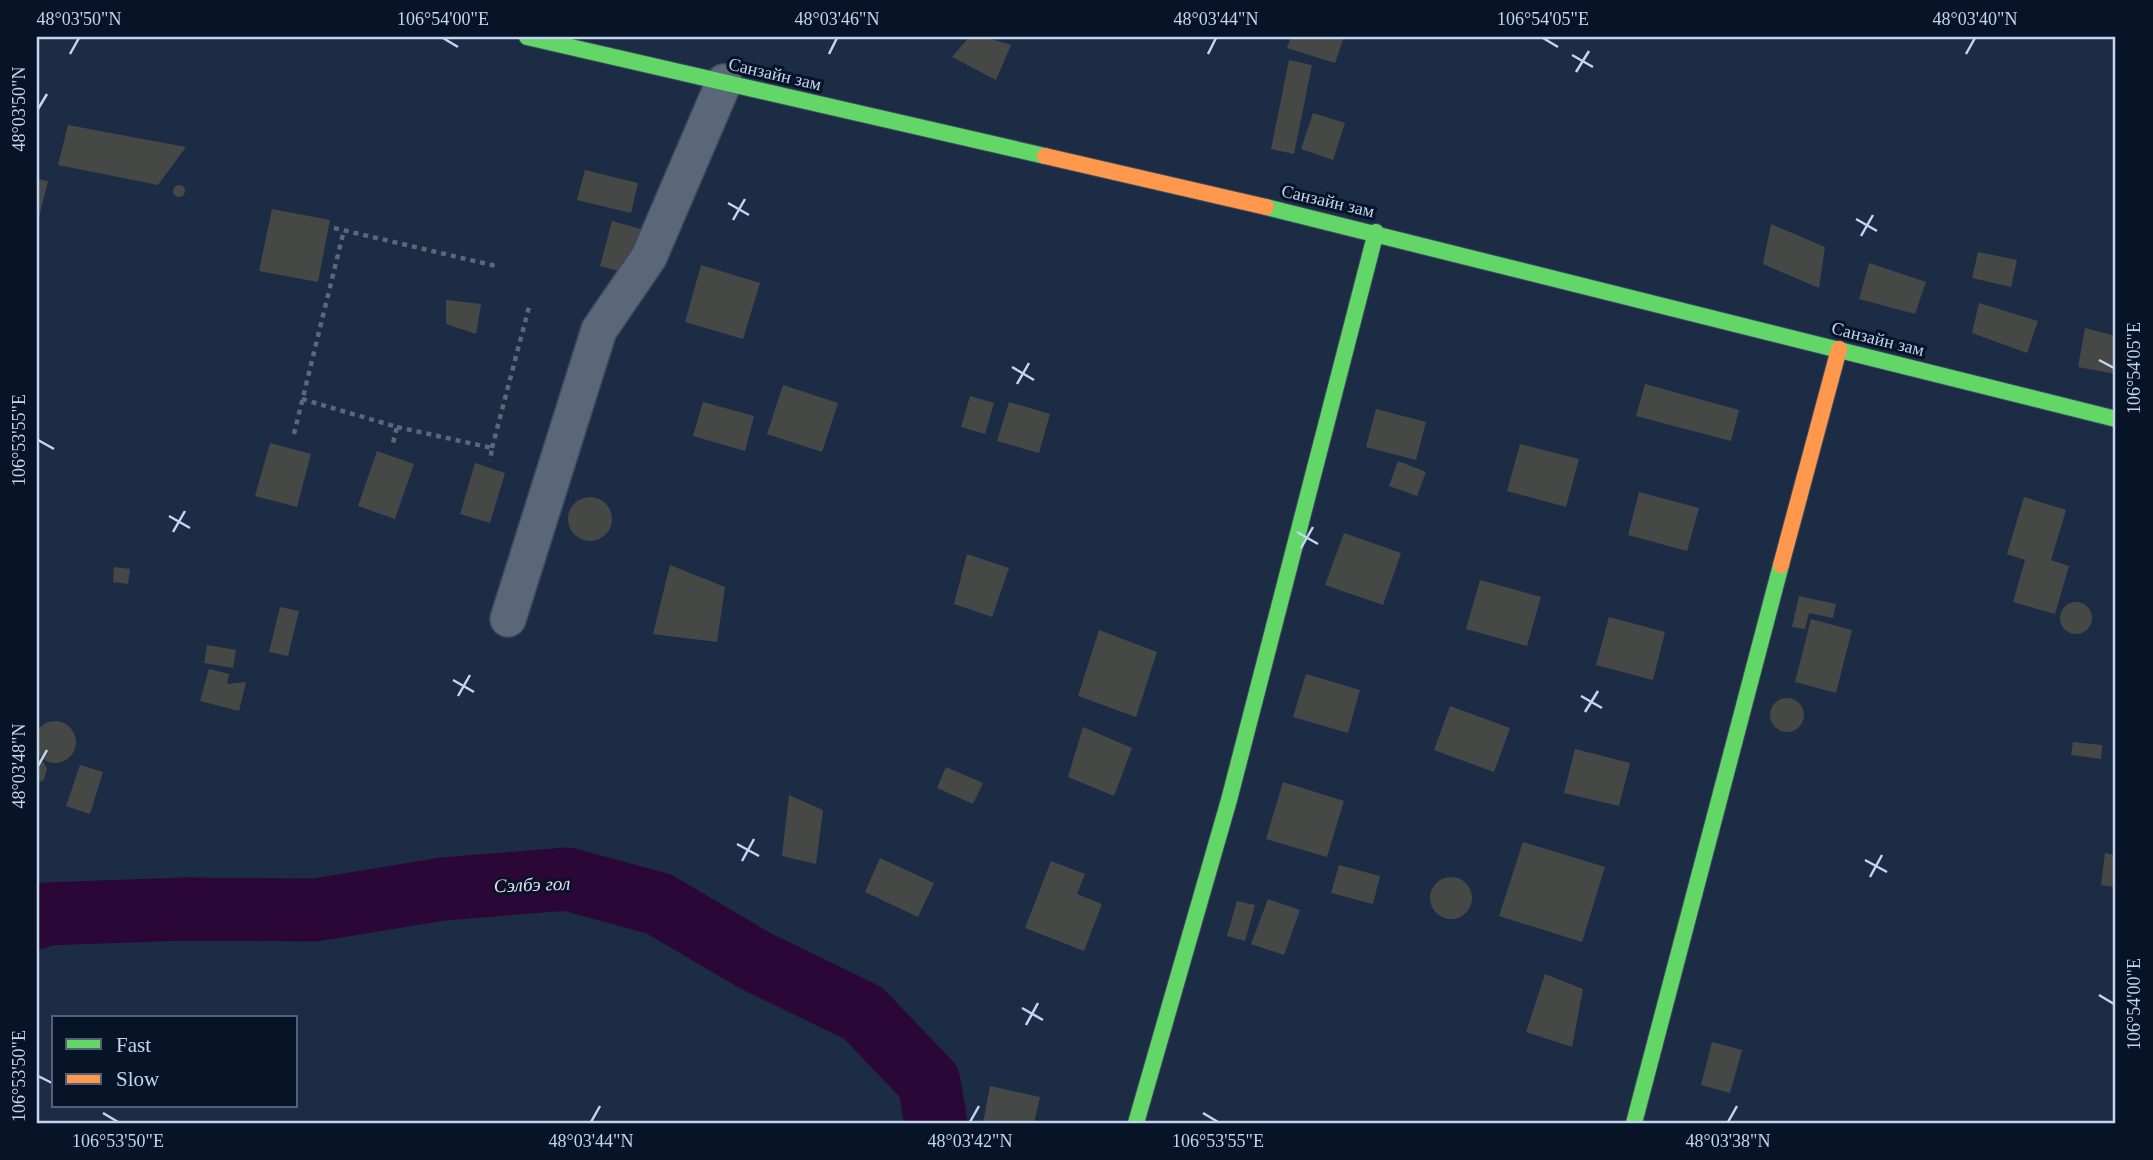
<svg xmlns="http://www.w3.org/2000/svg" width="2153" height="1160" font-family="'Times New Roman',serif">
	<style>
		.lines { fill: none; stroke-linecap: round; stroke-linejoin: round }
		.river { stroke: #2a0736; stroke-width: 63 }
		.building { fill: #464846 }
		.street-casing { stroke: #3d495e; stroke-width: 38 }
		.fast-casing { stroke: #3d495e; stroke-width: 18 }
		.slow-casing { stroke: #3d495e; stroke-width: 18 }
		.path { stroke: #5c6778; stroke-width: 4.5; stroke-dasharray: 5 5; stroke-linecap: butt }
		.street { stroke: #5a6779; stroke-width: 35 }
		.fast { stroke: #63d668; stroke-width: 16 }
		.slow { stroke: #ff974d; stroke-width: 16 }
		.ticks { fill: none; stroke: #c2d5f1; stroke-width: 2.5 }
		.labels { text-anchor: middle; stroke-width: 6; stroke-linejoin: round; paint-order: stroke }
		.street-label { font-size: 18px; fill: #c2d5f1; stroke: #071327 }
		.water-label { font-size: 19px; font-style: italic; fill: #efdcf4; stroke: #071327 }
		.neatline { fill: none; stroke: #c2d5f1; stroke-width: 2.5 }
		.ticks-label { font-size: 18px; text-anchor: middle; fill: #c2d5f1 }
	</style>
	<rect width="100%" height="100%" fill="#1d2c45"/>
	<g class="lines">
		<path class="river" d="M37,918L44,914L186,909L315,910L443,889L567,879L659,904L754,960L863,1013L929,1082L936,1123"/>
	</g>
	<path class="building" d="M969,37H984L1011,45L996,80L952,57Z
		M1291,37H1344L1335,63L1287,48Z
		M1289,60L1312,65L1294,154L1271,149Z
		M1313,113L1345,123L1333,160L1301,149Z
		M68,125L186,147L158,185L58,165Z
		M585,170L638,183L631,213L577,200Z
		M37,179L48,181L38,221H37Z
		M173 191a6 6 0 1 1 12 0a6 6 0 1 1-12 0Z
		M272,209L330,220L318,282L259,271Z
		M612,221L641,229L629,274L600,266Z
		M1771,224L1825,247L1819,288L1763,264Z
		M1978,252L2017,260L2011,287L1972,278Z
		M1869,263L1926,282L1915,314L1859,299Z
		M701,265L760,283L743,339L685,322Z
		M446,300L481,304L476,334L446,324Z
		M1979,303L2038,321L2027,353L1972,333Z
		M2085,328L2116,336V374L2078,367Z
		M1645,384L1739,410L1731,441L1636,416Z
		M783,385L838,403L822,452L767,434Z
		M970,396L994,403L985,434L961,427Z
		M703,402L754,416L745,451L693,436Z
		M1009,402L1050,414L1039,453L997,441Z
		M1376,409L1426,422L1416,460L1366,447Z
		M270,443L311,454L297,507L255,496Z
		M1520,444L1579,459L1566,507L1507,491Z
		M377,451L414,464L395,519L358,506Z
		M1398,461L1426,472L1417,496L1389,486Z
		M475,463L505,473L490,523L460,514Z
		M1639,492L1699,508L1687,551L1628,535Z
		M2024,497L2066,510L2051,560L2069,566L2055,614L2013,602L2025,560L2007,554Z
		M568 519a22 22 0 1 1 44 0a22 22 0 1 1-44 0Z
		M1344,533L1401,553L1383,605L1325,585Z
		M967,554L1009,568L992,617L954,604Z
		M670,565L725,587L717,642L653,634Z
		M114,567L130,569L128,584L113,582Z
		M1480,580L1541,597L1527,646L1466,629Z
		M1799,596L1836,604L1833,618L1809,613L1805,629L1792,627Z
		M2060 618a16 16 0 1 1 32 0a16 16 0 1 1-32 0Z
		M280,607L299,611L288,656L269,652Z
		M1609,617L1665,632L1653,680L1596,665Z
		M1811,619L1852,630L1836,693L1795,682Z
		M1099,630L1157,652L1136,717L1078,696Z
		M207,645L236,650L233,668L204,663Z
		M209,669L229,674L227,684L246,682L239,711L200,701Z
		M1306,674L1360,690L1348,733L1293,717Z
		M1770 715a17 17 0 1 1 34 0a17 17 0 1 1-34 0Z
		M1450,706L1510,728L1494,772L1434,750Z
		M34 742a21 21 0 1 1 42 0a21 21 0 1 1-42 0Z
		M1083,727L1132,748L1114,796L1068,777Z
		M2073,742L2102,745L2101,759L2071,755Z
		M1575,749L1630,763L1619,806L1564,793Z
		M37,760L44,763L47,769L44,780L37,783Z
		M80,765L103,772L90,814L66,806Z
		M946,767L983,783L973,804L937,788Z
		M1283,782L1344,801L1327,857L1266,839Z
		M789,795L823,810L816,864L782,856Z
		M1523,842L1605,867L1582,942L1499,916Z
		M2105,853L2116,855L2115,887L2101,885Z
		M880,858L934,883L918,917L865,892Z
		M1051,861L1085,874L1077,894L1102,904L1084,951L1025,928Z
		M1339,865L1380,876L1373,904L1331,893Z
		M1430 898a21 21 0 1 1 42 0a21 21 0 1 1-42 0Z
		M1268,899L1300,910L1284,955L1251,944Z
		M1237,901L1255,905L1245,941L1227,936Z
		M1545,974L1583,989L1572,1047L1526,1032Z
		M1712,1042L1742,1050L1730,1093L1701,1085Z
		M990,1086L1040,1097L1034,1123H983Z"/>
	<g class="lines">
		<defs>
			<path id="street" d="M508,619L599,330L649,257L724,82"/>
			<path id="fast" d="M527,37L1045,156
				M1266,207L2116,419
				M1136,1123L1229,800L1376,232
				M1634,1123L1781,565"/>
			<path id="slow" d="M1045,156L1266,207
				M1781,565L1839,349"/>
		</defs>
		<use href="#street" class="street-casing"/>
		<use href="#fast" class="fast-casing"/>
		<use href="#slow" class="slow-casing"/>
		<path class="path" d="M334,228L496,266
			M302,399L397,427L393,443
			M397,427L492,448L490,461
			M294,434L344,230
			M492,448L529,307"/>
		<use href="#street" class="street"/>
		<use href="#fast" class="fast"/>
		<use href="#slow" class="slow"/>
	</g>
	<path class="ticks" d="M443,38L458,47M1543,38L1558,47M70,54L79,38M829,54L837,38M1208,54L1216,38M1966,54L1975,38M1572,55L1593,67M1576,72L1589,51M38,109L47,94M728,203L749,215M1856,219L1877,231M733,220L745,199M1861,236L1873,215M2099,360L2114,368M1012,367L1034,380M1017,384L1029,363M38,440L54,449M169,516L190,528M173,532L185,511M1297,532L1318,544M1301,548L1313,527M453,680L474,692M458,696L470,675M1581,696L1602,708M1585,712L1598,691M38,766L47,750M737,844L759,856M1865,860L1887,872M742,861L754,839M1870,877L1882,855M2099,995L2114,1004M1022,1008L1043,1020M1026,1025L1038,1003M38,1076L54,1084M103,1113L118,1122M1203,1113L1218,1122M591,1122L600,1106M970,1122L979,1106M1728,1122L1737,1106"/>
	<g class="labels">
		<g class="street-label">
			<text transform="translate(775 74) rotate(13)" y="6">Санзайн зам</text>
			<text transform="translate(1328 201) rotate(13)" y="6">Санзайн зам</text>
			<text transform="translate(1878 339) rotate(14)" y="6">Санзайн зам</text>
		</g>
		<g class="water-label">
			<text transform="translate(532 884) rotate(-2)" y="7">Сэлбэ гол</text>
		</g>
	</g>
	<rect width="2153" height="1160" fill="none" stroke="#071327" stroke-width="77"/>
	<rect x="52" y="1016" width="245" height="91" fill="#071327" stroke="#526178" stroke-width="2"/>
	<rect x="66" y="1039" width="35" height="10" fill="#63d668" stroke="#526178" stroke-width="2"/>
	<text x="116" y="1052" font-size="21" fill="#c2d5f1">Fast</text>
	<rect x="66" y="1074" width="35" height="10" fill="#ff974d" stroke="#526178" stroke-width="2"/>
	<text x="116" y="1086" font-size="21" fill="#c2d5f1">Slow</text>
	<rect x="38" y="38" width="2076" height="1084" class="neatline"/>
	<g class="ticks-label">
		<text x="79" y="25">48°03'50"N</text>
		<text x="443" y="25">106°54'00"E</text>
		<text x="837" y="25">48°03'46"N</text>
		<text x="1216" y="25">48°03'44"N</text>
		<text x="1543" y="25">106°54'05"E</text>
		<text x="1975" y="25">48°03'40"N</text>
		<text transform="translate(19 109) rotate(-90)" y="6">48°03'50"N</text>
		<text transform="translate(2134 368) rotate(-90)" y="6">106°54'05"E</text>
		<text transform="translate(19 440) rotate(-90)" y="6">106°53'55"E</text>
		<text transform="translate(19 766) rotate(-90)" y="6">48°03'48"N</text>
		<text transform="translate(2134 1004) rotate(-90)" y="6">106°54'00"E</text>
		<text transform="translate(19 1076) rotate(-90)" y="6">106°53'50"E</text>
		<text x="118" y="1147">106°53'50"E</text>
		<text x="591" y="1147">48°03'44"N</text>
		<text x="970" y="1147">48°03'42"N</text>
		<text x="1218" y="1147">106°53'55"E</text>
		<text x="1728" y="1147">48°03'38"N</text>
	</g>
</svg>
